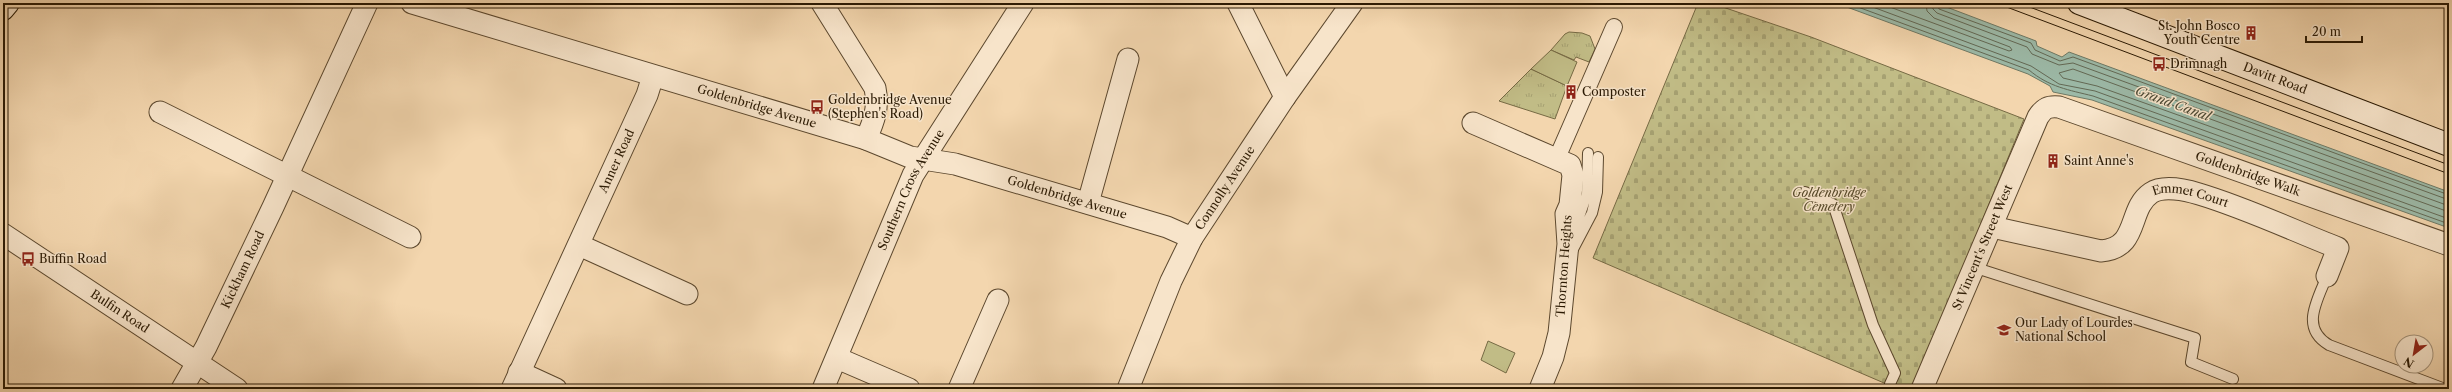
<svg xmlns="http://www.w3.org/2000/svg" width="2452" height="392" font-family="'Libre Caslon Text',serif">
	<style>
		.cemetery { fill: url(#cemetery-stones); stroke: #766a44 }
		.park { fill: url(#park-tufts); stroke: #766a44 }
		.garden { fill: #c1bc86; stroke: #766a44 }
		.water { fill: #9cb9a7; stroke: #6e7965 }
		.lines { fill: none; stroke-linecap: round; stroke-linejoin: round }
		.shore { stroke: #636955; stroke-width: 1 }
		.service-casing { stroke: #5c482e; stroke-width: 12 }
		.pedestrian-casing { stroke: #5c482e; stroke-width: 18 }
		.minor-casing { stroke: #5c482e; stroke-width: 23 }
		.secondary-casing { stroke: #2a1903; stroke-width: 24 }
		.service { stroke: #f7e4ca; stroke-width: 10 }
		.pedestrian { stroke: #f7e4ca; stroke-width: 16 }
		.minor { stroke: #f7e4ca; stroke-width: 21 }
		.secondary { stroke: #f7e4ca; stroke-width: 22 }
		.tram { stroke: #2a1903; stroke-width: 1 }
		.labels { text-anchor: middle; stroke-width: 3; stroke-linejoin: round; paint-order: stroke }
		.poi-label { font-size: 12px; fill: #2a1903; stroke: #f7e4ca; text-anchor: start }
		.street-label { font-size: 12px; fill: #2a1903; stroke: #f7e4ca }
		.park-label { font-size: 12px; font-style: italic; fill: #574a2a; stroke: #f7e4ca }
		.water-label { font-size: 13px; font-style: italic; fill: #4c4934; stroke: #f7e4ca }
	</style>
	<defs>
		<pattern id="cemetery-stones" width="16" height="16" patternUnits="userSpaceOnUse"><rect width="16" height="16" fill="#c1bc86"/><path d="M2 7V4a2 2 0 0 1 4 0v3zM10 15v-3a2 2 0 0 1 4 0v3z" fill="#a6a172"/></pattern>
		<pattern id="park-tufts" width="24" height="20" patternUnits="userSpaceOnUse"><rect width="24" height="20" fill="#c1bc86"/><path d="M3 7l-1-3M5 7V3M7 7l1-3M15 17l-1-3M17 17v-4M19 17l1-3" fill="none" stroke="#a6a172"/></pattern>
	</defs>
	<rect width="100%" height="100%" fill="#f3d6ae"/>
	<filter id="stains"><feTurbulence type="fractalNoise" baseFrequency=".005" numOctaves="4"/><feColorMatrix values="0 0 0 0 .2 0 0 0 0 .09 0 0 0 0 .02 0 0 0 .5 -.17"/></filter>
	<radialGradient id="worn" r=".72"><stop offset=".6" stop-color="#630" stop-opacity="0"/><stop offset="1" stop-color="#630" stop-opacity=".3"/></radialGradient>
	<path class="cemetery" d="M1698,3H1711L1811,37L2024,119L1913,389H1898L1593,258Z"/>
	<path class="park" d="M1569,32L1582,33L1590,36L1595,49L1589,62L1576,57L1574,60L1551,50L1565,34Z
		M1531,69L1567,86L1555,119L1499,101Z"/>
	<path class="garden" d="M1551,50L1577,62L1567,86L1531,69Z
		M1488,341L1515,353L1506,373L1481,360Z"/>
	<path class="water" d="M1836,3H1936L2036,41L2037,46L2062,57L2069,52L2449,192V228L2092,100L2053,92L2050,86L2028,74Z"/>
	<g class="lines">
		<path class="shore" d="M1847,3L2029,70C2049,87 2069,90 2093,96L2449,224
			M1862,3L2031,66L2059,84L2095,91L2449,219
			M1879,3L2009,51L2012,50L2010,47L1934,18L1927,11L1926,3
			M1932,3L1933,9L1937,13L2027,47L2032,54L2059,65L2073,63L2449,200
			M1937,3L1939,9L2031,43L2035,50L2060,61L2073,57L2449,195
			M2449,206L2073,69L2059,73L2063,78L2097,86L2449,212"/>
		<defs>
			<path id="service" d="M1805,192L1833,204L1873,325L1895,373L1890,384L1891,389
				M1572,237L1587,194L1588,153
				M1571,253L1592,213L1597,192L1598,157
				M1973,267L2195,338L2191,362L2233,379
				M2327,276C2317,301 2300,328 2329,345L2445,389"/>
			<path id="pedestrian" d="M1557,158L1614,27"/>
			<g id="minor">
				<path id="s1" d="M412,3L866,139L910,157L955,164L1167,227L1192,238"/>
				<path d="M822,3L875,88C879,108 874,121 866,139"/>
				<path d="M1238,3L1285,97"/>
				<path d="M160,112L410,237"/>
				<path d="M1473,123L1570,165L1573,175L1570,205L1566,214L1568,244L1559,333L1553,357L1540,389"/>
				<path d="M1088,203L1128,59"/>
				<path id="s2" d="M1992,227L2101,251C2140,248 2127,209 2151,193C2163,185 2186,190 2199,194C2246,208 2292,230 2338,248L2327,276"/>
				<path id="s3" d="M3,234L237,389"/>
				<path d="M579,245L687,294"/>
				<path d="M837,358L909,389"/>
				<path d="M519,372L556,389"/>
				<path id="s4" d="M182,389L206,347L273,207L367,3"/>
				<path id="s5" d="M512,389L647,95L653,76"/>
				<path id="s6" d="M823,389L913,175L1023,3"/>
				<path d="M959,389L998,300"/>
				<path id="s7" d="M1128,389L1171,281L1192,238L1285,97L1352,3"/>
				<path id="s8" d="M1922,389L2038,117C2044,108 2048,106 2059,107L2449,245"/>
			</g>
			<g id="secondary">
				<path id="s9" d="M2079,3L2449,145"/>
				<path d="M3,9L8,3"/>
			</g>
		</defs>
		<use href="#service" class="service-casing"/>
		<use href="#pedestrian" class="pedestrian-casing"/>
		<use href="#minor" class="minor-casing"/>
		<use href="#secondary" class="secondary-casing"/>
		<use href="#service" class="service"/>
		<use href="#pedestrian" class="pedestrian"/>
		<use href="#minor" class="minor"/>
		<use href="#secondary" class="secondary"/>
		<path class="tram" d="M1996,3L2449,174
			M2019,3L2449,165"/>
	</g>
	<defs>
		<symbol id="building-bare" viewBox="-9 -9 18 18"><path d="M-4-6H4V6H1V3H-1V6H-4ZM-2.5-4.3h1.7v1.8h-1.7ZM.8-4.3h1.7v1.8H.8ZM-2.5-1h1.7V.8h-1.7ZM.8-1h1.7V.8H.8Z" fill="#8f2418" stroke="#f7e4ca" stroke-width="2.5" paint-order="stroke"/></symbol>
		<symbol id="bus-bare" viewBox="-9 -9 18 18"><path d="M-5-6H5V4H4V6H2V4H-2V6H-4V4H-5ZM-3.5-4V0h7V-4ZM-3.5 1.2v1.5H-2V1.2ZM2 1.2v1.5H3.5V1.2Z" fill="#8f2418" stroke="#f7e4ca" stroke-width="2.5" paint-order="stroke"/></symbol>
		<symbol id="school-bare" viewBox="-9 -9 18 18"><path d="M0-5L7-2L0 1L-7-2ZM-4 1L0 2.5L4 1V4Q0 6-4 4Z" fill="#8f2418" stroke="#f7e4ca" stroke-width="2.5" paint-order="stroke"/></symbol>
	</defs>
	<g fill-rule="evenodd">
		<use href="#building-bare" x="2241" y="23" width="20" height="20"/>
		<use href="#bus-bare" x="2149" y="54" width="20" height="20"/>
		<use href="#building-bare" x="1561" y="82" width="20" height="20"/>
		<use href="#bus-bare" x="807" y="97" width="20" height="20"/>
		<use href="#building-bare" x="2043" y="151" width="20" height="20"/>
		<use href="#bus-bare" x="18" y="249" width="20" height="20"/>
		<use href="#school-bare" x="1994" y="320" width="20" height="20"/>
	</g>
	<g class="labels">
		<g class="poi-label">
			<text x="2240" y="30" text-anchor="end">St. John Bosco<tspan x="2240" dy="14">Youth Centre</tspan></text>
			<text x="2170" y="68">Drimnagh</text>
			<text x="1582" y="96">Composter</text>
			<text x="828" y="104">Goldenbridge Avenue<tspan x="828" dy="14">(Stephen's Road)</tspan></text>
			<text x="2064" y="165">Saint Anne's</text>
			<text x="39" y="263">Buffin Road</text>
			<text x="2015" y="327">Our Lady of Lourdes<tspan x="2015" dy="14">National School</tspan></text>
		</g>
		<g class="street-label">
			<text dy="4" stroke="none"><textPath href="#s9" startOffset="210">Davitt Road</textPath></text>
			<text dy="4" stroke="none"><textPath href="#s1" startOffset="360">Goldenbridge Avenue</textPath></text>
			<text dy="4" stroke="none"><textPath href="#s5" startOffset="251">Anner Road</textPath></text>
			<text dy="4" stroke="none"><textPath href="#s8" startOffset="521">Goldenbridge Walk</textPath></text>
			<text dy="4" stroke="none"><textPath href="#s7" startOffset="224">Connolly Avenue</textPath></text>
			<text dy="4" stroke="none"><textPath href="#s6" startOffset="218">Southern Cross Avenue</textPath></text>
			<text dy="4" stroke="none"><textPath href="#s1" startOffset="684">Goldenbridge Avenue</textPath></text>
			<text dy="4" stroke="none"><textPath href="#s2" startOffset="234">Emmet Court</textPath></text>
			<text dy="4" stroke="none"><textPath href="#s8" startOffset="154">St Vincent's Street West</textPath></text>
			<text transform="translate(1564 266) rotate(-86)" y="4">Thornton Heights</text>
			<text dy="4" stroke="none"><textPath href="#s4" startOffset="134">Kickham Road</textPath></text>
			<text dy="4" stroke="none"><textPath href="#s3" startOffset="140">Bulfin Road</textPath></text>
		</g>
		<g class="park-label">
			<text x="1829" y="197">Goldenbridge<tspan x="1829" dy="14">Cemetery</tspan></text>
		</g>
		<g class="water-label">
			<text transform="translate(2173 103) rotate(20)" y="5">Grand Canal</text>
		</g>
	</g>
	<rect width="2452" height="392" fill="none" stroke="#f3d6ae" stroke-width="16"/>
	<rect x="4" y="4" width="2444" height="384" fill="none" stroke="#2a1903" stroke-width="2"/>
	<rect x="8" y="8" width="2436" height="376" fill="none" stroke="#2a1903"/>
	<g transform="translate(2414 354) rotate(211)"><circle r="19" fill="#f7e4ca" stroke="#a5937a"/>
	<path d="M0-3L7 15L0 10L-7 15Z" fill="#8f2418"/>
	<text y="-6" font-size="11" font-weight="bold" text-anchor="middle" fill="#2a1903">N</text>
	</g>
	<path d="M2306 36v6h56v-6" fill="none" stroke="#2a1903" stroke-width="2"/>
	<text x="2312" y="36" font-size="12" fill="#2a1903" stroke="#f7e4ca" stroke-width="3" paint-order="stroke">20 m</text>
	<rect width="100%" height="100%" filter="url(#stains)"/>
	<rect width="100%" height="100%" fill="url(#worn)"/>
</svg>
